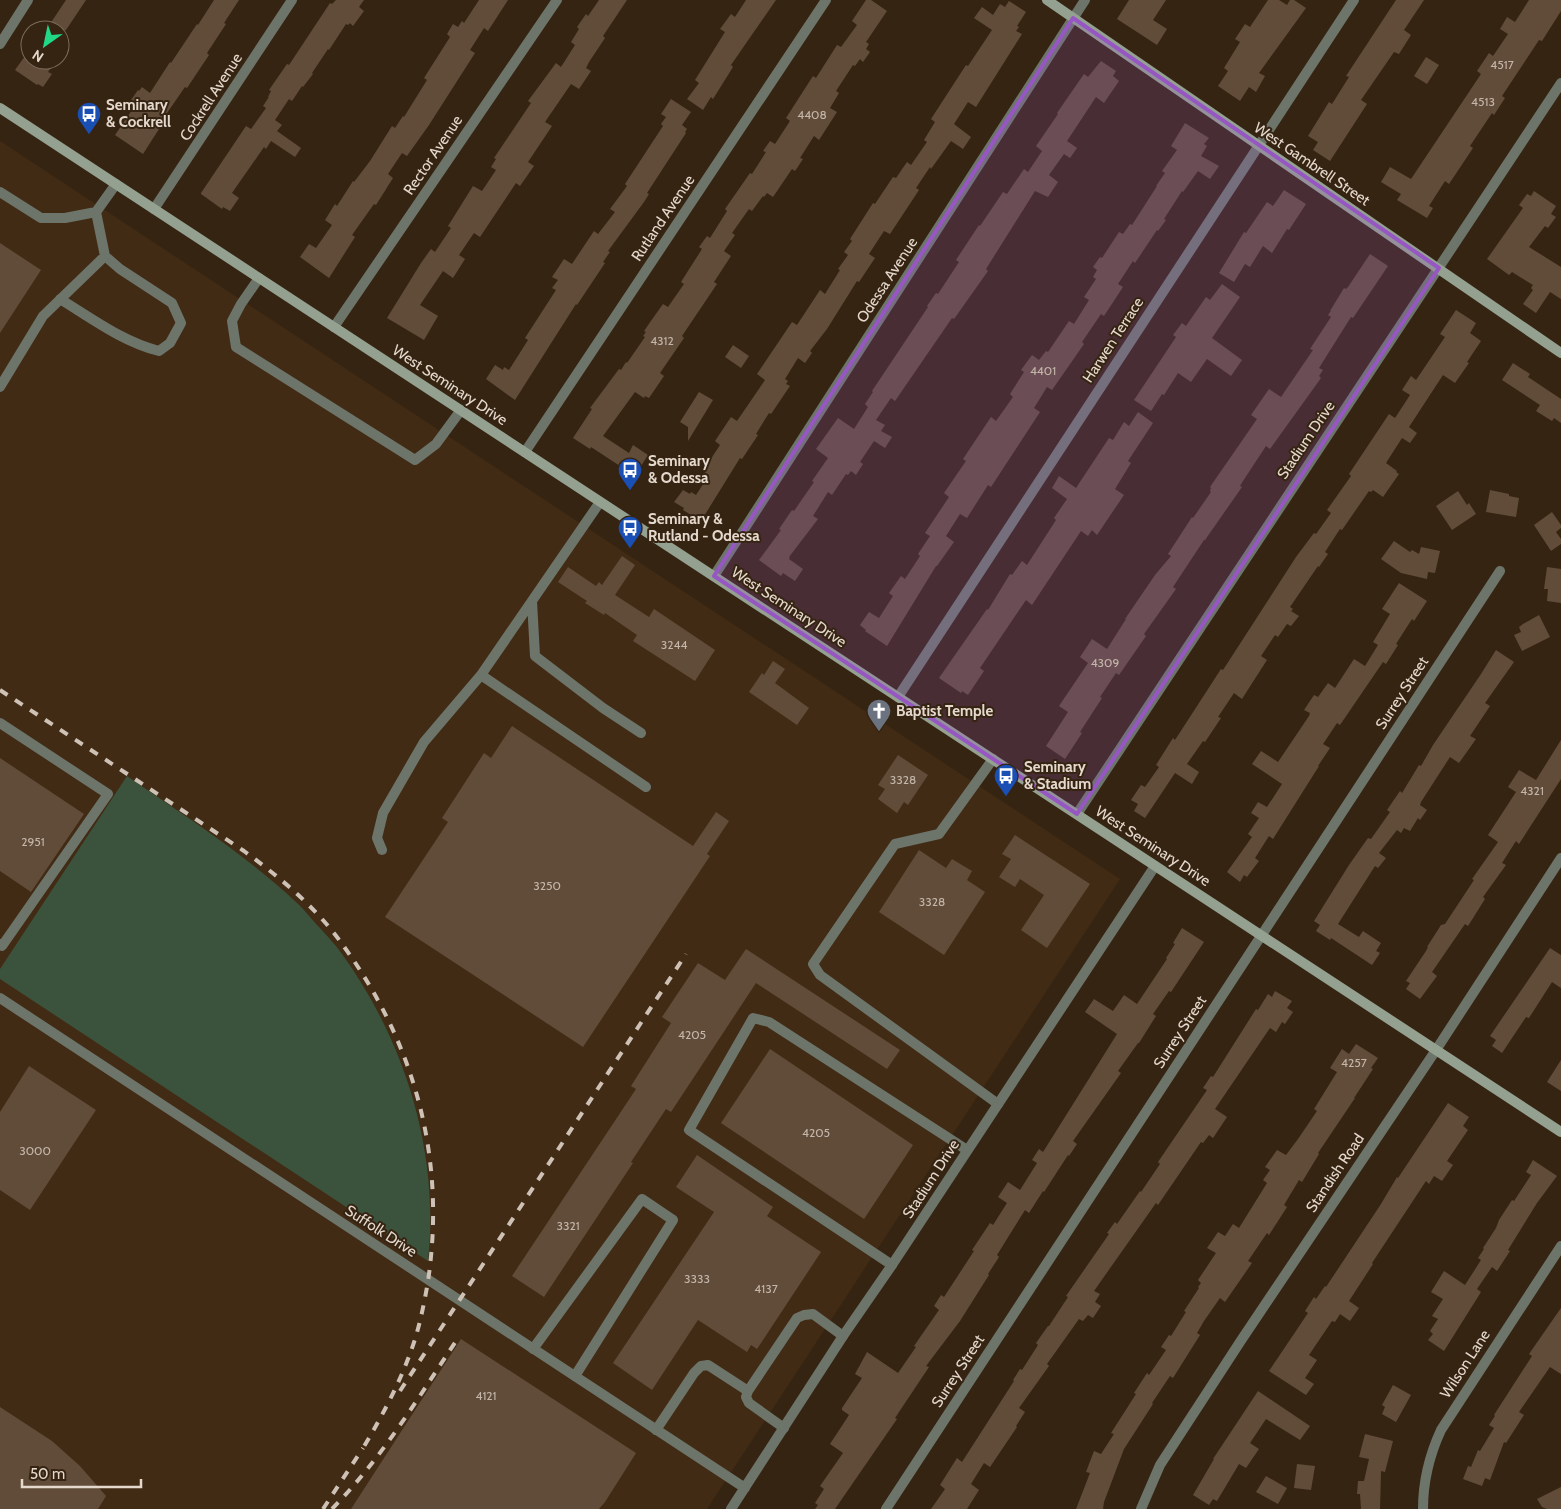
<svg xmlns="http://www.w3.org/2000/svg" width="1561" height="1509" font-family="Cabin,sans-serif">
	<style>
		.built { fill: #422b14 }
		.green { fill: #3b533c }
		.building { fill: #614c3a }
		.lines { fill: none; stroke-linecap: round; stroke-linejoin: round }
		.lane { stroke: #6d756b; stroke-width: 10 }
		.street { stroke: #6d756b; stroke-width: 10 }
		.secondary { stroke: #94a191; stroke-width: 10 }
		.rail { stroke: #cec1b5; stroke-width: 4; stroke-dasharray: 9 9; stroke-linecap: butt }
		.marked { fill: #9657c3; fill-opacity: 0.2; stroke: #9657c3; stroke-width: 4; stroke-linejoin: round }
		.labels { text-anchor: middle; stroke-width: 4; stroke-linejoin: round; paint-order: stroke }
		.number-label { font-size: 12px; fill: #c4b6a9 }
		.street-label { font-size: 15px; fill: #e5d9ce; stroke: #362412 }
		.poi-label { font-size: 15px; font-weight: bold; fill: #e5d9ce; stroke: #362412; text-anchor: start }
	</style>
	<rect width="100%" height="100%" fill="#362412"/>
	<path class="built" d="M0,141L1120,879L707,1509H0Z"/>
	<path class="green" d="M127,776C185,816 245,854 297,903C305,910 312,920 320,928C327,936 336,945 342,954C405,1041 440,1153 428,1261L0,979V969Z"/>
	<path class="building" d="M66,0H86L66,30H46Z
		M214,0H239L224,23L226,24L207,53L209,55L187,88L185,87L167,113L168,115L143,154L115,135L136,104L131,100L138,90L139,91L142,87L150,93L170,62L171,63L197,24L198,25Z
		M336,0H364L359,7L364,11L353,26L350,23L348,25L346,24L329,50L328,49L312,73L313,74L303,87L302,86L292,101L289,99L275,120L282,125L277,131L301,148L295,157L271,141L266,149L264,147L232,193L239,198L230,211L223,207L222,209L201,194V193L246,126L251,129L266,108L263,106L269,97H268L271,91L269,90L287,64L289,65L330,3L332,4Z
		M479,0H508L488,31L484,28L470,50L475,53L429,125L407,156L402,153L388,174L393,178L376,205L374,204L352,235L355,237L329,278L300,257L309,244L316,248L332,225L325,220L335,204L337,206L353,181L354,182L370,161L392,126L395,128L403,116L404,117L427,80L424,78L450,37L447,34L453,24L458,27L462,21L464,23Z
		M599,0H627L603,36L605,38L589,62L586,68L591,71L579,89L571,84L545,122L552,126L528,162L534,166L520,186L516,183L480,237L474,233L459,255L465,259L453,278L443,271L420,305L438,316L424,340L387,318L421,263L431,249L435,252L451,228L448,226L473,186L482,191L496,170L491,167L496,159L494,158L531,103L528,101L556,63L561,67L575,45L571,42L579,29L577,27L586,14L588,16Z
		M746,0H776L731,65L733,67L713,99L711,97L703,110L687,99L699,83L695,80L725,32L720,29L731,14L735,17Z
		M866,0H871L887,11L866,42L869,44L866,49L870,52L863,62L860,59L855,66L853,65L836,91L839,93L830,108L837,112L819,140L814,136L800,158L803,159L795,171L792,169L773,197L767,193L764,197L763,196L752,211L749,209L732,233L735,235L724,251L731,256L714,282L717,284L682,336L684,338L660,373L664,376L649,398L645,396L644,398L635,392L603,436L629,453L633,445L648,455L634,477L619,468L620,466L591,447L590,449L573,438L592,409L590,408L619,369L621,370L626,362L627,363L645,337L643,336L646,332L644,331L653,318L663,304L668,307L684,284L681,282L702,249L699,247L707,236L710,238L727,211L725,209L750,173L752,174L766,152L763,151L770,141L775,144L790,121L786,118L813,76L816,78L837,45L841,47L857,25L852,21Z
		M1129,0H1166L1153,20L1167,29L1157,45L1117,19Z
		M1268,0H1279L1287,5L1290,0H1294L1306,8L1259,73L1265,76L1256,92L1249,87L1240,101L1218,86L1228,71L1224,68L1240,42L1235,39L1245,24L1250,27Z
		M1396,0H1424L1404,30L1411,35L1399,54L1394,52L1361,100L1367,104L1330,161L1313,150L1318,142L1308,136L1329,102L1332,104L1349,77L1346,76Z
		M1529,0H1561V11L1542,41L1539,40L1502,96L1505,98L1494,115L1492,113L1470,146L1473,148L1449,184L1445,181L1429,206L1433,208L1427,218L1397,200L1401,194L1381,182L1390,167L1411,179L1481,74L1477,71L1489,53L1493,56L1508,34L1500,29L1507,17L1515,22Z
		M1009,1L1026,12L1017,26L1019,27L1016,31L1022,34L976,107L968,102L954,124L971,137L963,149L951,141L931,169L930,167L916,188L919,190L890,234L884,231L869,254L875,258L859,282L857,281L827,329L810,351L812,353L805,363L798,358L785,379L788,381L786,384L790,386L771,414L769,413L756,434L758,435L742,459L740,458L701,521L683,510L684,508L674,502L683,490L690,494L691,492L696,495L709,475L703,471L720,445L715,441L731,417L737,421L765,380L757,374L792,322L797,325L820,290L825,294L840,270L838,269L848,255L844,252L852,241L850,239L873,203L875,204L893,177L896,178L907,162L911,165L927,142L924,140L935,122L931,119L966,65L968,66L992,30L974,18L982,7L993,15L1000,4L1005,7Z
		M30,49V60H56L48,72L52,74L43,87L38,84L37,85L15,70Z
		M1426,57L1439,65L1427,84L1414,76Z
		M1101,61L1116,71L1113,76L1119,81L1104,103L1096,97L1067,141L1077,148L1070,158L1064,154L1049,175L1058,182L1048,197L1035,191L986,269L988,271L959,312L954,319L952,318L895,401L891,398L876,420L885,425L881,431L892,437L885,448L874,441L860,462L863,464L856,475L851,471L848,475L846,474L832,495L828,492L813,516L818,519L789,557H790L789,559L803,569L795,581L783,573L781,576L759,560L781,530L779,529L792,510L794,511L814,482L812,481L828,458L816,449L838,418L854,429L868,407L865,404L873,392L872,391L928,307L927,306L936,293L938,294L959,262L956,260L979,225L980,226L1003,192L1007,194L1024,169L1028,172L1042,151L1036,146L1058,114L1057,113L1084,74L1088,77Z
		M671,99L691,112L682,125L687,129L685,132L686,133L647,193L649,194L644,202L608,251L610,252L603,262L605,263L577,305L576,304L515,400L486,379L495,365L503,370L504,367L509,370L528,340L525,338L556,290L552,288L558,280L552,277L564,259L572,264L594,231L598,234L615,212L610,209L627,186L625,184L663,126L661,124L666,117L661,114Z
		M1185,123L1209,138L1204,144L1207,146L1201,156L1219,166L1210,179L1198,171L1183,192L1182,191L1164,219L1166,220L1158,231L1157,230L1135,263L1133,261L1118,284L1123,287L1104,316L1101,314L1082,342L1084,344L1052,390L1047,387L1034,408L1040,412L991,487L988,485L967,518L960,514L946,536L954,542L937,566H936L887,646L865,631L866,630L860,625L869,612L879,618L893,596L889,593L901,576L905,579L920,556L918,554L930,536L925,533L949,497L944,493L966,461L963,459L991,417L996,421L1013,397L1010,394L1024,372L1021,370L1032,355L1039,360L1046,351L1048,352L1069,321L1074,324L1089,300L1084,297L1096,279L1093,277L1097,270L1093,267L1100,257L1102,258L1119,232L1123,234L1130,224L1132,225L1157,186H1156L1165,173L1162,171L1177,150L1171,146Z
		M1284,190L1306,204L1289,230L1287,229L1272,253L1263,246L1250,267L1245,264L1234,282L1219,273L1244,232L1246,233L1267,202L1273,206Z
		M1534,191L1556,206L1551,214L1556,217L1548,228L1545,226L1529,247L1561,267V299L1550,292L1536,313L1523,304L1533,290L1531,288L1533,285L1512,272L1509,275L1487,259L1523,208L1519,205L1527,194L1531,196Z
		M0,243L41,270L0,333Z
		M1370,254L1388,266L1353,318L1351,317L1319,368L1323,370L1319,376L1321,378L1270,449L1266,446L1243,481L1240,486L1242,487L1205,540H1204L1173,587L1176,589L1144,634L1146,636L1119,675L1116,673L1100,697L1102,698L1080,732L1082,733L1065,759L1046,746L1068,712L1059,706L1088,663L1080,657L1092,639L1107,649L1126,619H1125L1155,575L1171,556L1168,554L1192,517L1193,518L1211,492L1210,491L1211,488L1210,487L1257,419L1251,415L1269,389L1281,397L1313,350L1310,349L1331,317L1328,315L1331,311H1330L1344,288L1346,289L1348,287Z
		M1222,284L1240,297L1212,338L1242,360L1231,376L1207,359L1191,382L1178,373L1164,395L1162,394L1151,411L1134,400L1176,337L1173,335L1182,323L1186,326L1206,297L1210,300Z
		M1456,310L1476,323L1470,333L1481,341L1467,362L1469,363L1455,383L1443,375L1409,427L1417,433L1410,443L1402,438L1386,463L1397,471L1396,472L1399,474L1383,497L1373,490L1371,492L1369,491L1342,530L1340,529L1325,552L1328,554L1319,567L1318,566L1290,607L1293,609L1291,611L1299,616L1291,626L1287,624L1278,637L1275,635L1261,656L1267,660L1249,688L1242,699L1234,693L1218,717L1221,718L1205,742L1203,741L1187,764L1199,772L1192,784L1175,773L1145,818L1134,811L1138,804L1131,800L1141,785L1145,787L1159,767L1156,765L1173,738L1175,740L1221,669L1223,670L1296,557L1314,533L1316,534L1331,513L1327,510L1351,476L1349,474L1389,414L1395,418L1410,395L1402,390L1411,376L1416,380L1445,337L1440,334Z
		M733,345L749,356L741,368L725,357Z
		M1513,363L1530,374L1528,377L1561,399V423L1554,418L1552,421L1536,411L1540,405L1502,380Z
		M699,392L713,400L688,441V427L680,422Z
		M1138,412L1153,423L1128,461L1131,463L1115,489L1124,495L1097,535L1092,530L1088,536L1081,531L1032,605L1026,600L980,668L984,671L968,695L962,691L961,693L939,678L987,609L988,610L1010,574L1012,575L1022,561L1027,565L1056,520L1054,518L1067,499L1052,488L1059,476L1076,488L1109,438L1113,440L1124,422L1129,426Z
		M1490,490L1509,494V496L1519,498L1516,517L1486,512Z
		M1458,491L1467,505L1469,503L1476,514L1452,530L1436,506Z
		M1552,512L1561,525V528L1556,532L1561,539V544L1551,551L1534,525Z
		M1394,541L1410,552L1412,550L1419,554L1421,547L1440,551L1435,573L1428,572L1427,579L1401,573L1381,559Z
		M622,556L635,565L615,595L649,617L654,609L715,650L695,681L633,641L637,635L605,613L604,615L585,603L587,601L558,582L568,567L596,586L599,582L602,585Z
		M1547,567L1561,569V603L1547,601L1548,589H1544Z
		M1399,583L1427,601L1414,621L1412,619L1396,644L1398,645L1386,664L1383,662L1340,725L1337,723L1323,744L1330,748L1318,766H1319L1273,839L1269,836L1255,858L1259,861L1247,877L1244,875L1240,882L1227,872L1252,837L1248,834L1259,818L1251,813L1258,802L1267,807L1282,784L1252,764L1261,751L1278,762L1309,716L1310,713L1304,710L1314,695L1318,697L1328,683L1335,688L1354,659L1365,666L1378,645L1373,642L1390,614L1382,609Z
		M1539,615L1550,637L1522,651L1514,635L1521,632L1519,627L1523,624Z
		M1496,650L1514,662L1485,703L1490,706L1470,736L1476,739L1459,763L1450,757L1421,802L1420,805L1427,810L1420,820L1418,818L1410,831L1404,828L1401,833L1397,830L1379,853L1386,858L1378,868L1375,866L1338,924L1359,937L1363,931L1381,943L1376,951L1380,953L1372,965L1331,938L1330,940L1316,931L1320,925L1314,921L1349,865L1368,838L1371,839L1390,812L1387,810L1400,791L1402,793L1419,765L1421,766L1433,745L1481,674Z
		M773,661L785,669L775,683L809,708L797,725L749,692L762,673L764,675Z
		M512,726L693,846L716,812L729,821L707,854L710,856L583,1047L385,917L448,822L442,818L484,753L491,758Z
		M1561,740V779L1519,844L1516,841L1502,863L1506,865L1483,897L1485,899L1468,926L1465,924L1432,972L1437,976L1420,999L1406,989L1410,983L1406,981L1426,951L1428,947H1427L1441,925L1445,924L1474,880L1472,879L1498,842L1488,835L1516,792L1508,787L1519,770L1536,780Z
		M898,755L928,775L908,805L904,802L897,813L878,799L885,789L878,785Z
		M0,758L84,814L31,892L0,871Z
		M1015,835L1090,884L1047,948L1021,930L1044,895L1020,879L1015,887L999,877L1011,859L1002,854Z
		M919,850L946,868L952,859L972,871L967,880L985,892L944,955L879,912Z
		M1182,928L1204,942L1171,992L1169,991L1153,1014L1156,1016L1139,1043H1138L1118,1071L1121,1073L1073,1141L1077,1144L1069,1156L1068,1155L1044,1192L1043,1191L1029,1213L1025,1210L997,1255L999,1257L988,1274L989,1275L960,1321L926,1366L929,1367L895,1418L897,1419L835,1509H815L818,1505L815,1503L824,1489L820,1486L843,1453L830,1444L849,1415L842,1410V1408L862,1378L855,1374L867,1352L898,1373L916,1347L914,1346L939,1310L934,1306L941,1295L944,1297L974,1251L972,1250L990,1223L993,1225L1007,1203L998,1197L1008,1182L1020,1190L1037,1163L1032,1160L1039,1149L1043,1152L1117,1034L1085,1012L1094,999L1113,1011L1124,995L1137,1004L1167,959L1166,958L1175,944L1173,943Z
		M1550,948L1561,955V988L1552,982L1529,1018L1526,1017L1502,1053L1492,1046L1496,1040L1490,1036Z
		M746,949L900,1050L887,1069L756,983L671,1112L666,1109L631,1162L633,1163L544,1297L512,1276L636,1089L631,1086L671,1023L662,1017L698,963L725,980Z
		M1275,991L1292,1001L1287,1008L1293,1012L1285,1024L1282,1022L1276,1032L1270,1028L1215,1109L1227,1117L1213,1138L1209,1135L1203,1143L1201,1142L1158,1205L1156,1203L1094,1291L1100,1294L1095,1302L1101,1306L1093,1318L1088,1315L1083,1321L1079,1319L1047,1364L1049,1366L1019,1408L1025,1412L1016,1426L1017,1427L990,1467L984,1463L971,1484L979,1490L967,1509H931L945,1489L940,1485L957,1458L962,1462L1014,1381L1013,1380L1020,1369L1022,1370L1038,1345L1036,1343L1048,1326H1049L1068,1297L1066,1296L1109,1234L1107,1233L1115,1222L1117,1224L1140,1191L1141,1192L1160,1164L1158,1162L1207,1090L1203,1088L1211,1076L1213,1077L1256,1009L1258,1010L1268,994L1272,997Z
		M1356,1044L1378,1058L1371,1068L1373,1069L1354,1098H1355L1318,1153L1319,1154L1302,1182L1299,1180L1284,1205L1287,1207L1269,1235L1267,1233L1248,1261L1252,1263L1225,1302L1220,1298L1204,1321L1197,1333L1200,1335L1173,1378L1170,1376L1152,1403L1153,1404L1124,1449L1104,1502L1103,1509H1076L1090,1473L1086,1472L1094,1451L1101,1454L1114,1434L1111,1433L1136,1394L1134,1393L1147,1373L1149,1375L1166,1350L1161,1347L1169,1335L1171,1336L1186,1312L1184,1311L1199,1288L1198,1287L1201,1283L1198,1280L1216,1253L1207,1248L1218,1232L1225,1236L1233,1224L1239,1228L1267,1183L1263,1180L1270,1170L1265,1167L1277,1150L1286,1155L1298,1139L1317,1111L1314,1109L1337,1072L1330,1068L1342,1049L1349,1054Z
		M770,1049L913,1145L864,1219L721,1123Z
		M1561,1060V1091L1547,1082Z
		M29,1066L96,1110L30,1210L0,1190V1112Z
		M1448,1103L1469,1117L1463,1126L1468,1130L1447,1161L1453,1165L1442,1181L1434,1176L1429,1184L1426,1181L1372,1263L1373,1264L1349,1301L1359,1308L1350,1321L1340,1314L1335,1322L1332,1321L1309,1355L1317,1360L1305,1378L1314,1384L1306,1395L1269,1371L1308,1313L1305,1311L1314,1297L1316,1299L1325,1286L1326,1287L1381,1204L1397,1177L1398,1178Z
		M697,1155L773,1207L767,1216L821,1252L757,1349L751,1345L747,1352L698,1320L652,1390L613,1363L714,1212L676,1187Z
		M1533,1160L1557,1176L1537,1203L1508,1250L1510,1251L1497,1271L1492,1267L1477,1289L1481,1292L1444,1351L1428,1340L1433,1334L1430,1331L1438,1319L1432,1316L1443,1299L1431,1292L1444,1271L1465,1285L1481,1260L1478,1258L1484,1249L1483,1248L1496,1228L1499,1220L1512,1200L1514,1201L1531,1175L1526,1172Z
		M1561,1308V1374L1550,1367L1519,1412L1524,1415L1506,1443L1504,1442L1490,1480L1485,1478L1482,1486L1463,1479L1468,1466L1471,1467L1478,1450L1480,1451L1494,1428L1489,1425L1495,1416L1494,1415L1532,1356L1529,1354Z
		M461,1339L636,1453L605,1502L599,1509H351Z
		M1393,1385L1411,1395L1396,1422L1382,1414L1385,1407L1382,1405Z
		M1258,1391L1310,1426L1300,1440L1266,1419L1250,1443L1259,1449L1246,1468L1239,1464L1217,1501L1213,1499L1209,1505L1193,1495L1214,1459H1213Z
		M0,1407L52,1441L80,1466L106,1496L98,1509H0Z
		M1365,1434L1393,1441L1385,1472L1381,1471L1380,1509H1361L1360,1494H1357L1358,1481H1364L1369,1459L1359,1457Z
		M1297,1464L1315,1466L1311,1490L1294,1488Z
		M1266,1476L1287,1488L1278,1504L1256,1492Z
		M1561,1487V1509H1547L1542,1507L1537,1499Z"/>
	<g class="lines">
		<path class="lane" d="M0,192L41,218H65L96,212L116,184
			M259,278L241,304L232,321L236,347L415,460L436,444L461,410
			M60,299C91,318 123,342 159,351L170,343L181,323L172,303L120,269L105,256L96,212
			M0,387L43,316L105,256
			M600,502L481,675L646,787
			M532,601L535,656L603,708L641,733
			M0,723L108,794L2,946L0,944
			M993,759L939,834L895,844L813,964L820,975L998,1104
			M382,850L377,838L383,813L424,742L481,675
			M892,1265L689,1130L753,1018L769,1022L967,1150
			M533,1349L642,1199L673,1220L575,1376
			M784,1428L749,1403L746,1397L748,1391L797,1318L804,1315L813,1314L843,1336
			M656,1430L694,1373L701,1366L708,1365L748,1391"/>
		<path class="street" d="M0,44L28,0
			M154,209L292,0
			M334,327L557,0
			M525,452L826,0
			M714,576L1085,0
			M898,697L1354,0
			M1077,814L1561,83
			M0,998L745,1488
			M731,1509L843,1336L892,1265L1155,866
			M886,1509L1500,571
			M1141,1509L1160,1465L1240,1342L1436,1050L1561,858
			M1423,1509C1423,1480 1429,1456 1441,1430L1561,1246"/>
		<path class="secondary" d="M1047,0L1561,353
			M0,108L1561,1132"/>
		<path class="rail" d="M0,690L244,851C282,879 318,909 345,948C416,1047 446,1160 428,1281C424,1305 419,1329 411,1351C398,1387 380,1420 360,1453
			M400,1391L686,954
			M323,1509L363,1448
			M332,1509C381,1459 417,1400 456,1341"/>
	</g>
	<path class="marked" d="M1073,18L1439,268L1077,814L714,576Z"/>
	<defs>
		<symbol id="bus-pin" viewBox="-11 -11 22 30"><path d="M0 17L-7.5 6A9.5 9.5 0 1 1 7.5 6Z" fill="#1a4fb4" stroke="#362412"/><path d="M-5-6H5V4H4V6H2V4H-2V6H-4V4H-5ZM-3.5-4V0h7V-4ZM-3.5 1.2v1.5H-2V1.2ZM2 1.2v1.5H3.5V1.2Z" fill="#fff"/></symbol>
		<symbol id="church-pin" viewBox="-11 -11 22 30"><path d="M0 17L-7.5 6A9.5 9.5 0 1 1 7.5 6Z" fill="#6b7280" stroke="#362412"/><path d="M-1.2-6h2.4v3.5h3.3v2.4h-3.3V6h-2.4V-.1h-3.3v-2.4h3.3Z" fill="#fff"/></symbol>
	</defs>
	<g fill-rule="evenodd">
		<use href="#bus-pin" x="75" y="100" width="28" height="38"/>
		<use href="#bus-pin" x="616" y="456" width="28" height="38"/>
		<use href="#bus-pin" x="616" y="514" width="28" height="38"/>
		<use href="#church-pin" x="865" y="697" width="28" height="38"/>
		<use href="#bus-pin" x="992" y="762" width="28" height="38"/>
	</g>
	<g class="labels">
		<g class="number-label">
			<text x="1502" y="69">4517</text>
			<text x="1483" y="106">4513</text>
			<text x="812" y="119">4408</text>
			<text x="662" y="345">4312</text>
			<text x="1043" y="375">4401</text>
			<text x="674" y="649">3244</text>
			<text x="1105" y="667">4309</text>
			<text x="903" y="784">3328</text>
			<text x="1532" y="795">4321</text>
			<text x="33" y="846">2951</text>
			<text x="547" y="890">3250</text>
			<text x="932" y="906">3328</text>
			<text x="692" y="1039">4205</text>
			<text x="1354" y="1067">4257</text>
			<text x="816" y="1137">4205</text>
			<text x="35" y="1155">3000</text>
			<text x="568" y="1230">3321</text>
			<text x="697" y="1283">3333</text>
			<text x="766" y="1293">4137</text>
			<text x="486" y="1400">4121</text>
		</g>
		<g class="street-label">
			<text transform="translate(211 97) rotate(-57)" y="5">Cockrell Avenue</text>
			<text transform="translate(433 155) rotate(-56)" y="5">Rector Avenue</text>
			<text transform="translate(1312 164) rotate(34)" y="5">West Gambrell Street</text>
			<text transform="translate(663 218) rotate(-56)" y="5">Rutland Avenue</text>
			<text transform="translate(887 280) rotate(-57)" y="5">Odessa Avenue</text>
			<text transform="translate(1113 340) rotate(-57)" y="5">Harwen Terrace</text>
			<text transform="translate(450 385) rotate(33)" y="5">West Seminary Drive</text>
			<text transform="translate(1306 440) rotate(-56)" y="5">Stadium Drive</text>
			<text transform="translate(789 607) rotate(33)" y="5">West Seminary Drive</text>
			<text transform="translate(1402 693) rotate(-57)" y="5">Surrey Street</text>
			<text transform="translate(1153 846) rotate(33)" y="5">West Seminary Drive</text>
			<text transform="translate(1180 1032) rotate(-57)" y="5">Surrey Street</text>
			<text transform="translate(1335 1173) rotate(-56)" y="5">Standish Road</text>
			<text transform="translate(931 1179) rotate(-57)" y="5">Stadium Drive</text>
			<text transform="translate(381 1231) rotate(33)" y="5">Suffolk Drive</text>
			<text transform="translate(1465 1364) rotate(-57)" y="5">Wilson Lane</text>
			<text transform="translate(958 1371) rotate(-57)" y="5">Surrey Street</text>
		</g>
		<g class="poi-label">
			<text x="106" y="110">Seminary<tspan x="106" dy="17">&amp; Cockrell</tspan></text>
			<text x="648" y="466">Seminary<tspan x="648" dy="17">&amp; Odessa</tspan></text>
			<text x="648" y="524">Seminary &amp;<tspan x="648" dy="17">Rutland - Odessa</tspan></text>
			<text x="896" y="716">Baptist Temple</text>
			<text x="1024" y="772">Seminary<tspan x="1024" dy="17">&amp; Stadium</tspan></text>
		</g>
	</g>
	<g transform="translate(45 45) rotate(213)"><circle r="24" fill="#362412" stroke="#7c6c5d"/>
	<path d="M0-4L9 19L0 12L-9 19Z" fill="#21d887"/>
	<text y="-8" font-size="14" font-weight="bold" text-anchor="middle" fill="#e5d9ce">N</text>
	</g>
	<path d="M22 1479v8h119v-8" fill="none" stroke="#e5d9ce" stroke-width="2.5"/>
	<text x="30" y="1479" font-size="15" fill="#e5d9ce" stroke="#362412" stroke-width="4" paint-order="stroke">50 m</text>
</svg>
